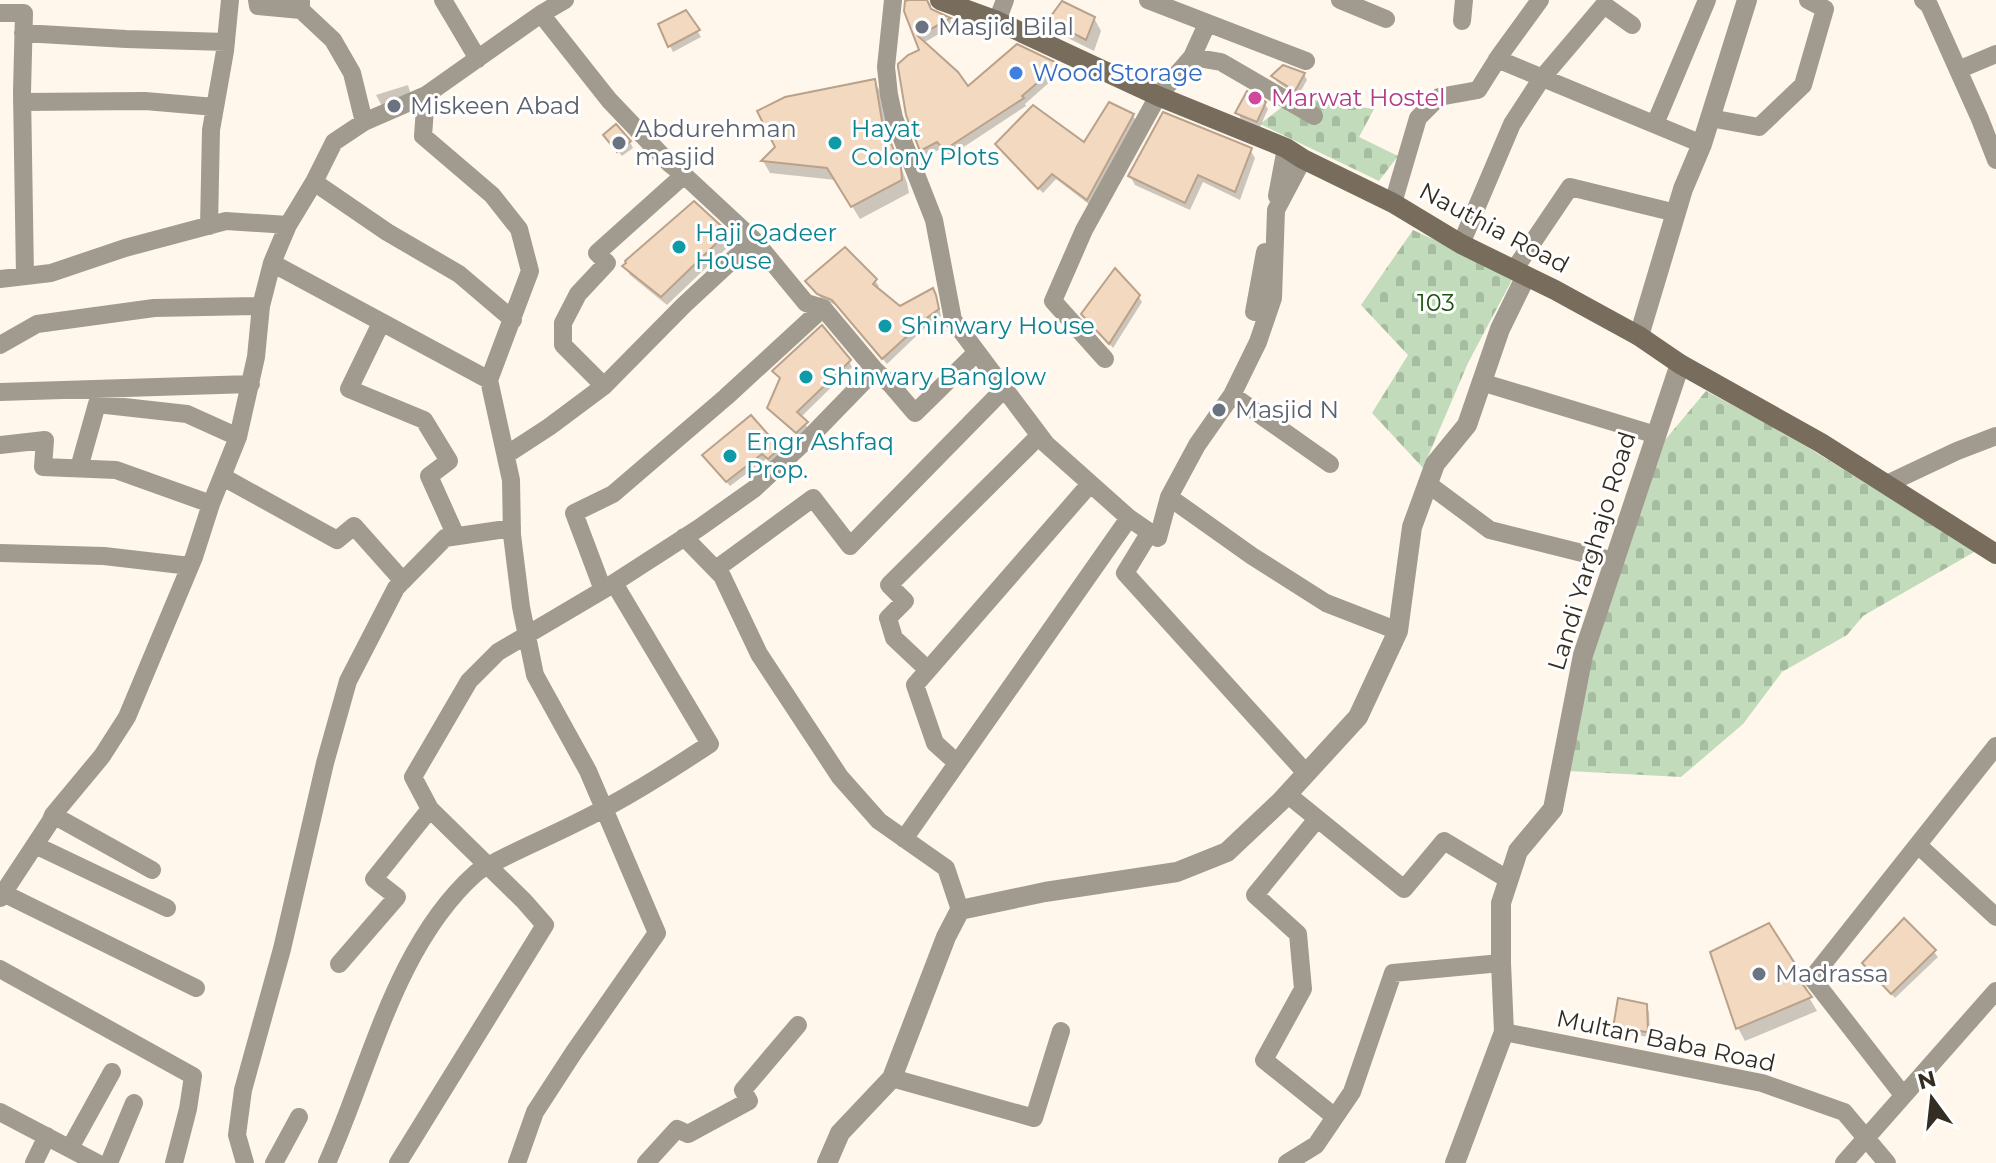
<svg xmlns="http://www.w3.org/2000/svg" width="1996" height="1163" font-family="Montserrat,sans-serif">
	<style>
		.cemetery { fill: url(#cemetery-stones) }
		.shadow { fill: #0003 }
		.building { fill: #f2d9c0; stroke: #baa28a; stroke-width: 2 }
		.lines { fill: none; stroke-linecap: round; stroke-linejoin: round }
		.minor { stroke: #a19a8e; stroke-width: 18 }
		.tertiary { stroke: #a19a8e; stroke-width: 20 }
		.secondary { stroke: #786d5c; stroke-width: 20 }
		.worship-dot { fill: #6b7280; stroke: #fff; stroke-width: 3 }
		.shop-dot { fill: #3f7fe0; stroke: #fff; stroke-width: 3 }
		.hotel-dot { fill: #d1479c; stroke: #fff; stroke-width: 3 }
		.culture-dot { fill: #0f9aa8; stroke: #fff; stroke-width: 3 }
		.labels { text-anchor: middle; stroke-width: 6; stroke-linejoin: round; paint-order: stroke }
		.worship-label { font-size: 24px; fill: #5b616d; stroke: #fff; text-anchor: start }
		.shop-label { font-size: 24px; fill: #366cbe; stroke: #fff; text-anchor: start }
		.hotel-label { font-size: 24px; fill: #b23c85; stroke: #fff; text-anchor: start }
		.culture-label { font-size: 24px; fill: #0d838f; stroke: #fff; text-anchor: start }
		.street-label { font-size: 24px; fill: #342d22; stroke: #fff }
		.park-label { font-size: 24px; fill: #1b530e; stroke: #fff }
	</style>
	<defs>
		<pattern id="cemetery-stones" width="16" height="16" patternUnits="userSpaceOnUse" patternTransform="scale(2)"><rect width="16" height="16" fill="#c1dbbb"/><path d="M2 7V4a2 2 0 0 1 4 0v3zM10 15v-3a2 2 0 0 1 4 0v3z" fill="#a6bca0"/></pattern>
	</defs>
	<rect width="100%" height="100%" fill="#fff7eb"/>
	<path class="cemetery" d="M1295,97L1374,109L1359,137L1398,156L1379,181L1260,124Z
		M1413,230L1514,276L1468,363L1423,468L1372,413L1408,355L1361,305Z
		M1706,391L1781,431L1976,551L1863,616L1847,635L1782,672L1743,724L1681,777L1568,771L1593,644L1660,446Z"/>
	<path class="shadow" d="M918,0H928L931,5V11L950,19L953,26L923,43L967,89L1017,47L1057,66L1061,72L1025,104L1026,106L950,156L942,148L926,157L907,114L922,50L906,11Z
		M686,12L701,37L673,52L660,25Z
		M1094,18L1101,31L1094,51L1058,33L1051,20Z
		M1304,74L1307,80L1298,96L1277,82L1273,77Z
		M874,81L882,94L889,136L907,183L909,193L860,219L836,180L770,173L763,161L778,148Z
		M408,85L411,95L383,108L376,95Z
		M1264,103L1268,109L1260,127L1241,119L1238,113Z
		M1133,115L1136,121L1090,205L1056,179L1043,193L1001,150L1085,144Z
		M609,141L630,142L633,148L622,156Z
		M1250,150L1255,158L1240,200L1203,182L1190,210L1135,185L1130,176Z
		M694,203L727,234L732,243L667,305L630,275L625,266Z
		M875,281L879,286L876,289L899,309L932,291L938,303L941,316L931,322L887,364L838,306L822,299L811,287Z
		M1138,296L1142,302L1113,348L1084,315Z
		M849,361L852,367L800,418L809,429L800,438L773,414L770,408L781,380L774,372Z
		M751,418L782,455L772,464L766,459L730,486L707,461Z
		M1904,921L1934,952L1938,957L1895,998L1868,969Z
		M1712,953L1799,974L1807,988V994L1817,1011L1745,1041L1738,1028Z
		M1645,1005L1649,1012L1650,1037L1618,1033L1615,1027Z"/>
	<path class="building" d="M909,0H927L931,9L951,18L918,36L958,72L968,86L1017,44L1059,64L1022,96L1024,98L944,150L937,142L920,151L906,115L898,67V64L908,55L919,50L904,11L905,1Z
		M1062,1L1095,17L1086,40L1048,20Z
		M686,10L700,30L668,47L658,24Z
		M1283,65L1305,73L1295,91L1271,76Z
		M875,79L882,121L901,168L902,180L851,207L827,168L761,161L775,147L757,111L785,97Z
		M1247,91L1266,102L1257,122L1235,113Z
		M1109,102L1134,114L1087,200L1052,174L1038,189L995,144L1033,105L1084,142Z
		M1163,112L1252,148L1235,192L1198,175L1185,203L1128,176Z
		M616,124L631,141L617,152L603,135Z
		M694,201L728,232L661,297L622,266L626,263L625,261Z
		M845,247L877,279L873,284L900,306L933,288L936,295L939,309L928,317L882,359L832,300L817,294L805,281Z
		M1115,268L1140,295L1109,344L1081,314Z
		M822,325L851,360L797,412L808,422L796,433L767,408L780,378L772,371Z
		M751,415L780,448L768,459L762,454L726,482L702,455Z
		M1904,918L1936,950L1891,994L1862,963Z
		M1769,923L1801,973L1800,981L1812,997L1736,1029L1710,952Z
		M1618,998L1647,1004L1648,1032L1613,1028Z"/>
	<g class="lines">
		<path class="minor" d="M257,0L258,6L301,10
			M301,0V10L333,40L352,73L364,122
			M443,0L478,59
			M893,0L886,67L889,95L894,118L934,220L953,320L1046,444L1129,518L1158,538L1169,497L1252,556L1326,603L1398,631
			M1148,0L1306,61
			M1340,0L1386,19
			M1923,0L1929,5L1980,119L1996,160
			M0,13H24L22,92L25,276
			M541,14L609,100L670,164L684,175L754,240L806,303L823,308L875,370L891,385L915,413L977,352
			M997,21L1005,0
			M1462,21L1464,0
			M23,33L126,39L226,42
			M1192,57L1221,62L1314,116
			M1497,59L1702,144
			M1958,70L1996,54
			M426,95L423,136L492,195L519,229L530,271L489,380L511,480L512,535L521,607L535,675L588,771L657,933L574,1052L535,1112L517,1163
			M22,102L145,101L215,107
			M1710,118L1759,127L1803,85L1825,9L1808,0
			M1655,124L1707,0
			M314,182L387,232L459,274L513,320
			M1277,196L1286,148
			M1393,203L1418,118L1439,97L1478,90L1500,55L1540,0
			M209,226L211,130L225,51L230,0
			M1461,244L1512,124L1542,78L1604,5L1632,25
			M272,263L489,380
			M1514,270L1570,187L1676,213
			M0,279L51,273L125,248L226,221L288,225
			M1254,312L1265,252
			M381,323L349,389L424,420L449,461L429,476L456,536
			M0,345L37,324L154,308L261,306
			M1105,359L1053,301L1084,230L1158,96L1192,57L1207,24
			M1481,382L1656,435
			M604,386L563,345V323L578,294L607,263L597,253L684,175
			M0,392L251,384
			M1232,395L1330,464
			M0,445L45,440L43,467L116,470L211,504
			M506,455L549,427L604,386L684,305L754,240
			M79,468L97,404L187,414L238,437
			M223,477L337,540L354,526L403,581
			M1428,484L1490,530L1614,561
			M1887,484L1957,451L1996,436
			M1169,497L1197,445L1232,395L1258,342L1273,298L1276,210L1303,159
			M1150,532L1125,573L1306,773
			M684,537L722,576L759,654L840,777L879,821L946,868L960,910
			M0,553L104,556L190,566
			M716,569L813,498L850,546L1004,389
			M603,590L574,513L613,494L726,397L823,308
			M928,670L894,638L888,618L905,601L889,585L1039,436
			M957,763L935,743L915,685L1090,484
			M1287,794L1404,889L1444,841L1509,880
			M53,815L152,870
			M1317,819L1255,895L1298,934L1303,989L1264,1060L1335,1117
			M904,839L1129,518
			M35,845L167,908
			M1918,845L1996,917
			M3,893L196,988
			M0,898L50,822L53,815L102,756L127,717L194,557L211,504L238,437L256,357L261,306L272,263L288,225L314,182L334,142L364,122L426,95L541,14L565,0
			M339,964L397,897L374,879L430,809
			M0,969L193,1076L188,1109L174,1163
			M1504,1032L1762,1083L1844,1112L1887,1163
			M892,1078L1034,1118L1061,1031
			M1903,1095L1812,978L1996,746
			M0,1112L97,1163
			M70,1148L112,1072
			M34,1163L47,1136
			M109,1163L134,1103
			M245,1163L237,1135L243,1090L282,949L325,763L348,681L396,588L445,538L512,528
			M274,1163L299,1117
			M327,1163C370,1068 395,945 476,873C482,868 490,865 497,861C522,848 548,837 574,824C622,801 666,773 710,744L614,583
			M398,1163L545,925L524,901L430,809L413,777L469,681L498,652L603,590L699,528L754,489L810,437L875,370
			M646,1163L677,1129L688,1134L749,1101L743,1090L798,1025
			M1287,1163L1316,1145L1352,1092L1393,973L1501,963
			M1844,1163L1996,991"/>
		<path class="tertiary" d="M1639,336L1683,189L1702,144L1747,0
			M827,1163L840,1133L892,1078L946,937L960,910L1045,892L1177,872L1227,852L1281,801L1358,717L1398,631L1412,527L1435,464L1467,425L1500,329L1526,276
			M1455,1163L1504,1032L1501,963V903L1518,851L1553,809L1583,655L1680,364"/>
		<path class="secondary" d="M940,0L997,21L1158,96L1286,148L1303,159L1393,203L1461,244L1555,290L1639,336L1680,364L1821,443L1996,554"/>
	</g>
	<g class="worship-dot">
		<circle cx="922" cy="27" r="8"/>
		<circle cx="394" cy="106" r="8"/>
		<circle cx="619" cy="143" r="8"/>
		<circle cx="1219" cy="410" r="8"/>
		<circle cx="1759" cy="974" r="8"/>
	</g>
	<circle class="shop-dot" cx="1016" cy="73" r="8"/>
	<circle class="hotel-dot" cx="1255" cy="98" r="8"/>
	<g class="culture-dot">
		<circle cx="835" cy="143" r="8"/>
		<circle cx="679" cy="247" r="8"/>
		<circle cx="885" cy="326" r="8"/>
		<circle cx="806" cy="377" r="8"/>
		<circle cx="730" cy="456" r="8"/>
	</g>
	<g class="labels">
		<g class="worship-label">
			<text x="938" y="35">Masjid Bilal</text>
			<text x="410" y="114">Miskeen Abad</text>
			<text x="635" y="137">Abdurehman<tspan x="635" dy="28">masjid</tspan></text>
			<text x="1235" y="418">Masjid N</text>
			<text x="1775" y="982">Madrassa</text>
		</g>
		<g class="shop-label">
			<text x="1032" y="81">Wood Storage</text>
		</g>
		<g class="hotel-label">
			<text x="1271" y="106">Marwat Hostel</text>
		</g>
		<g class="culture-label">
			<text x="851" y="137">Hayat<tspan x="851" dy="28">Colony Plots</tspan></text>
			<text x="695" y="241">Haji Qadeer<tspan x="695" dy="28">House</tspan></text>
			<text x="901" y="334">Shinwary House</text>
			<text x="822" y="385">Shinwary Banglow</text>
			<text x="746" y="450">Engr Ashfaq<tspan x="746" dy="28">Prop.</tspan></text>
		</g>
		<g class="street-label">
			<text transform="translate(1494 228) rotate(28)" y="8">Nauthia Road</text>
			<text transform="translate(1592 551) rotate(-73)" y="8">Landi Yarghajo Road</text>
			<text transform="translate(1666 1041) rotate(12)" y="8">Multan Baba Road</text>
		</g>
		<g class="park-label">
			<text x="1436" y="311">103</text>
		</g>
	</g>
	<g transform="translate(1932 1099) rotate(345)" stroke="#ffffff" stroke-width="6" paint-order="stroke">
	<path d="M0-6L14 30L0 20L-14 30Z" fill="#342d22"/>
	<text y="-12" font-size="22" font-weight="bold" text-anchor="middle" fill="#342d22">N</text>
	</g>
</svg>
